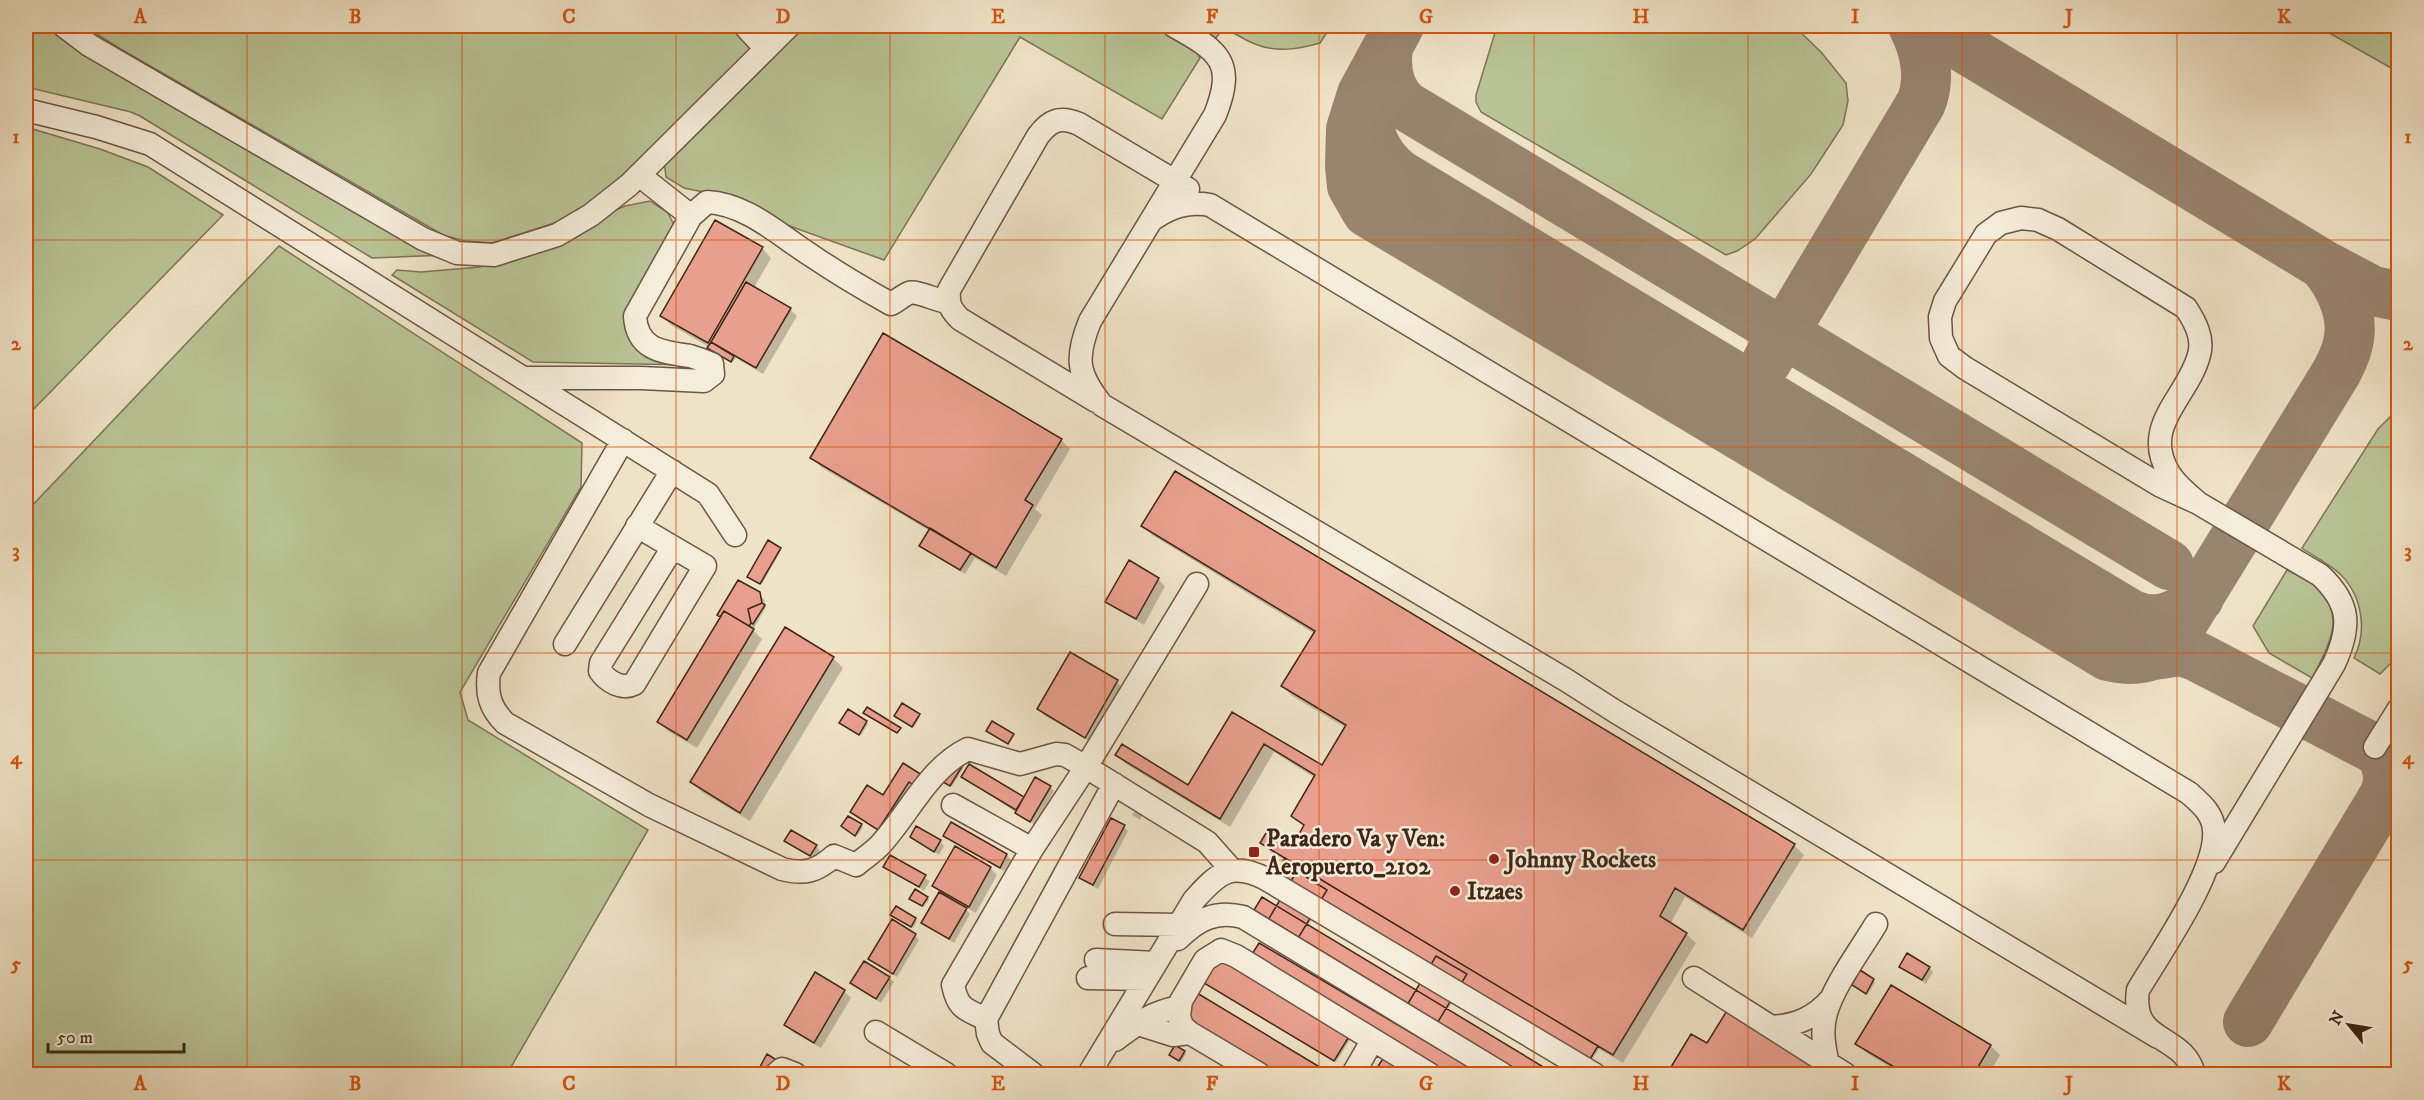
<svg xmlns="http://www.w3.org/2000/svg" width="2424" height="1100" font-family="'IM FELL DW Pica',serif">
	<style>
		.green { fill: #b9c496; stroke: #7c7556; stroke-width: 1.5 }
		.shadow { fill: #0003; fill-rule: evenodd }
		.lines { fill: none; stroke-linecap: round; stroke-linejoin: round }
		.taxiway { stroke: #98846f; stroke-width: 50 }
		.building { fill: #e89f8d; stroke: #402617; stroke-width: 1.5 }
		.minor-casing { stroke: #6c5543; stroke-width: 25 }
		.minor { stroke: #f5eddb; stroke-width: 22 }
		.grid { fill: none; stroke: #d7540d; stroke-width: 1.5; stroke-opacity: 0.55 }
		.poi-dot { fill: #8f2418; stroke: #f5eddb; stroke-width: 2 }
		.labels { text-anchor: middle; stroke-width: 5; stroke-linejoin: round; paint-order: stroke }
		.poi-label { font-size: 24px; font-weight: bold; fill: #402617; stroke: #f5eddb; text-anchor: start }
		.neatline { fill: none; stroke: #d7540d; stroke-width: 2 }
		.grid-label { font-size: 20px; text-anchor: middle; font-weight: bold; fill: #d7540d }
	</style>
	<rect width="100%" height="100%" fill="#efe3c7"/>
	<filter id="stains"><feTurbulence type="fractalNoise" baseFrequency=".00333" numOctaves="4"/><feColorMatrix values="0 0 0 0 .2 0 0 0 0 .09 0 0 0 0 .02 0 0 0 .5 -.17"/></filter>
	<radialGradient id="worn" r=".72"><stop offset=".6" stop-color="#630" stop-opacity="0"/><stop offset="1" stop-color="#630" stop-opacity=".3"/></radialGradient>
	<path class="green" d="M26,26H57L444,255L372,258L140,116L131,112L26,87Z
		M84,26H738L751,49L612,188L586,206L558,222L492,243L465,241L443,235L119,48Z
		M801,26H1162L1192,44L1200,58L1162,119L1020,37L884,260L784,224L742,200L684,188L666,177L664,161Z
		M1196,26H1331L1320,43C1299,49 1276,53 1255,44C1243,40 1234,30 1221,31L1216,38Z
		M1497,26H1794L1821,52L1846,83L1848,101L1843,125L1811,174L1755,239L1737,251L1726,255L1481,112L1476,102V95Z
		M2317,26H2398V72Z
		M26,127L100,149L148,167L223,215L26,417Z
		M650,201L668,213L675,227L626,329L633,345L639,351L690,365L533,362L392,275L397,270L421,272L480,267L625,206Z
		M279,246L582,443L581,487L460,692L468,720L648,830L507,1074H26V512Z
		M2398,409V656L2380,674L2354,658C2367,632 2363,597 2341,575C2330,564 2315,557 2302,548L2378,429Z
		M2287,570C2298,576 2311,581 2320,590C2347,618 2326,651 2312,678L2269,653L2253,626Z"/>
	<path class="shadow" d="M762,248L771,258L754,288L790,309L797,316L763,374L736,358L733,362L711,350L709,347L671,325L662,316Z
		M1061,440L1070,449L1035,509L1042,515L1006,576L975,558L965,574L926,550L921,546L930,531L821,467L812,457Z
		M1176,473L1794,845L1804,855L1752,938L1685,897L1670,924L1686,934L1696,943L1623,1063L1599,1049L1583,1074L1455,998L1447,1011L1552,1074H1525L1440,1023L1435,1031L1409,1004L1301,938L1296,946L1277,908L1284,895L1285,860L1271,852L1262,842L1294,845L1305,827L1292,816L1315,778L1274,752L1230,827L1126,764L1117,754L1189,787L1232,714L1322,767L1346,728L1292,696L1283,686L1315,634L1152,535L1143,525ZM1315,914L1424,979L1416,992L1308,926Z
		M780,549L781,550L762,584L751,578Z
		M1158,579L1165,586L1144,625L1114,608L1107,601Z
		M739,582L764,599L766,607L753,630L762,639L697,748L668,731L658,721L721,618L718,615Z
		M785,629L833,658L843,668L750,821L702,792L692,782Z
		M1070,654L1117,682L1124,689L1093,743L1045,716L1038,709Z
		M919,716L920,717L914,727L898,717Z
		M866,722L868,724L861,735L843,724Z
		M903,765L921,776L886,836L852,812L883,797Z
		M962,766L964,767L952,786L947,783Z
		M963,777L1024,799L1050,787L1054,791L1035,825Z
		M1135,811L1142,816L1140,820L1132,815Z
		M848,818L863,827L857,836L844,828Z
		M951,824L1007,855L1011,860L1004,871L949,840L945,835Z
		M1124,827L1128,831L1098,889L1085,882L1081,878Z
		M911,837L940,841L944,846L939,855Z
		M786,841L816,846L820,851L815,860Z
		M955,848L990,868L997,875L976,913L962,905L970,914L954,943L923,923L940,892L934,886Z
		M890,857L930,881L924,891L885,866Z
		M927,898L929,900L924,907L913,900Z
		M893,917L915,919L917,921L913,928Z
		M915,935L919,940L897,977L870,959Z
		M1901,967L1929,968L1933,972L1926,984Z
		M1860,973L1875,982L1868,994L1855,986Z
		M889,978L894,982L881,1003L852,983Z
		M1207,984L1351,1038L1336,1062Z
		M1891,987L1991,1046L2000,1055L1989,1074H1902L1867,1053L1857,1044Z
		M844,991L851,998L821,1048L793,1032L786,1025Z
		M1728,1011L1828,1074H1673L1670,1072L1708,1045Z
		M1185,1020L1327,1073L1329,1074H1275Z
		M1184,1052L1186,1054L1181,1062L1172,1057Z
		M2048,1071L2050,1074H2035V1072Z"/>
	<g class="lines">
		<path class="taxiway" d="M1399,26L1362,94L1351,129L1350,166L1352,186L1367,212L2108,656C2133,662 2152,660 2171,642L2336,373C2340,365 2345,356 2347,347C2356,318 2341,285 2322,264
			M1928,26L2322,264L2373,291L2398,296
			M1388,47C1385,69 1388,91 1406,106L2169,565
			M1367,97C1365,129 1374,155 1400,175L2130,614C2157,626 2179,616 2199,598
			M1767,361L1921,103C1931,78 1925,49 1913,26
			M2154,655L2180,651L2196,656L2398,761
			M2248,1022L2384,796C2392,778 2388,761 2375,747"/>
	</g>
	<path class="building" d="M715,220L763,247L708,343L660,316Z
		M746,282L791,308L756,368L711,342Z
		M883,333L1062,439L1025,500L1033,505L996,568L810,458Z
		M711,342L734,356L731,362L707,348Z
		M1175,471L1795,844L1743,930L1675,888L1660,916L1687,933L1613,1055L1260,843L1269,828L1294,843L1304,825L1291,816L1315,775L1264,744L1220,819L1115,755L1122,744L1188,785L1232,712L1322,765L1346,725L1281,686L1315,631L1141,526Z
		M930,528L971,553L960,570L919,546Z
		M768,540L781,548L760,584L747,577Z
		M1129,560L1159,578L1136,619L1105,602Z
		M738,580L760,592L762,603L748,609L751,623L749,626L724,611L720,617L717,615Z
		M762,603L765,605L753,624L751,623L748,609Z
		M724,611L754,629L687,740L657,722Z
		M785,627L834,657L740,813L690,782Z
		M1070,652L1118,680L1085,738L1037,709Z
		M902,703L920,714L912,727L894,716Z
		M867,707L901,728L897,733L863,713Z
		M848,709L867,721L859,735L839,723Z
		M992,721L1014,734L1008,744L986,731Z
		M956,760L963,765L950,786L943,782Z
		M903,763L922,775L915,786L909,782L878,830L850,812L867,785L883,795Z
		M969,764L1024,797L1016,810L961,777Z
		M1035,777L1051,786L1030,822L1015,813Z
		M848,816L862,824L855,836L841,826Z
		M1111,818L1125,825L1093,885L1079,878Z
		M951,822L1007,854L1000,868L943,836Z
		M916,826L941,840L934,852L910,837Z
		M791,830L817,845L810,856L784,841Z
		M955,846L991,867L969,907L932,886Z
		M890,855L926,875L919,887L883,867Z
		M1285,858L1598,1046L1581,1074L1268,886Z
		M1297,871L1327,890L1294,945L1264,927Z
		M915,889L928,897L922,906L909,899Z
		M939,892L967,908L949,939L921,923Z
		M1262,897L1555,1074H1524L1254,910Z
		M896,906L916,918L911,927L890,915Z
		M892,919L916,934L893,974L868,959Z
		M1259,943L1481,1074H1443L1249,959Z
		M1907,953L1930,967L1922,980L1899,967Z
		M1436,956L1467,974L1433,1030L1403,1012Z
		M1219,957L1350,1035L1334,1061L1204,983Z
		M864,961L890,977L876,999L850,983Z
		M1860,970L1874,979L1866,994L1852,985Z
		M815,972L845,990L814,1043L784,1025Z
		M1891,985L1991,1045L1974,1074H1906L1855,1044Z
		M1197,993L1328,1072L1326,1074H1274L1182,1019Z
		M1728,1009L1820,1065L1814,1074H1673L1668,1072L1691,1034L1707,1043Z
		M1175,1045L1185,1051L1179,1061L1169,1055Z
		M767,1054L778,1061L770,1074H756Z
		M1384,1057L1412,1074H1373Z"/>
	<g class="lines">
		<defs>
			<path id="minor" d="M64,26L89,45L423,239L457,253L494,255L557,235L591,215L629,185L789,26
				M745,26L766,49
				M1174,26C1219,51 1236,62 1215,115L1090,321C1075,358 1077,374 1102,405L1566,680L1616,712L2158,1037
				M26,110L96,127L150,144L708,494L735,535
				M639,175L691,216
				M1153,219C1171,207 1188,201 1210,205L2189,793C2200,803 2213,813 2214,830C2218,870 2160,953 2138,990C2130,1045 2183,1032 2194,1074
				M523,378H641L704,381L713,374L712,364C705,361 697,358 690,356C662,352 637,350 635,316L691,216L707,202C747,204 779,235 812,256C837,273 864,289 891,304C897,301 902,296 909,293C916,290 937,301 948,302
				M1096,401L960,319C950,309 948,304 949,290L1038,136C1050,120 1060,116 1079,124L1188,189
				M623,440L489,673C486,694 490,708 505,723L649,805L782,869C805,875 817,871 834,856L856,865C864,858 874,852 881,844C910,812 929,768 968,749L1020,764L1056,754L1065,755L1086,767L1032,849L953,985C958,1009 965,1009 986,1019L1114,784
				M2198,503C2188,494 2175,484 2169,473C2140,426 2188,397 2199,355C2204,338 2195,322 2186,308L2058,229L2038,220L2021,218L2001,223L1986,234L1945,301L1940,317L1941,338L1949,356L1965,368L2161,486L2198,503L2320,575C2351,604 2351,627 2334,664L2214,862
				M637,526L705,566L634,684C622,690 608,682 600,671L601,663L673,547
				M1197,584L1086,767L1207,842L1231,869
				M565,644L672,471
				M2375,747L2398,710
				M953,805L1032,849
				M1115,924L1179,925
				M1178,939C1197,920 1215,910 1243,917L1502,1074
				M1096,960L1156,963
				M1088,978L1146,979
				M1694,978L1845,1074
				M986,1019L988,1034L992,1043L1033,1074
				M1135,1023L1173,1035L1190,1033
				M1773,1027C1797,1025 1814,1018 1831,999
				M876,1032L946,1074
				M1115,1040C1138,1023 1150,1013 1179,1007
				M1828,1064C1824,1047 1821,1030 1826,1013C1834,985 1861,949 1876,924
				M776,1074L782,1069L795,1074
				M1089,1074L1194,900C1218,873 1231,861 1266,879L1594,1074
				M1259,1074L1190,1033L1182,1026L1179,1016L1181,1001L1205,960L1221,950L1236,956L1429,1074
				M1353,1074L1372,1041"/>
		</defs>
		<use href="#minor" class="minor-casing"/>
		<use href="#minor" class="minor"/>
	</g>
	<path class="grid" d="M247,26V1074M462,26V1074M676,26V1074M890,26V1074M1105,26V1074M1319,26V1074M1534,26V1074M1748,26V1074M1962,26V1074M2177,26V1074M26,240H2398M26,447H2398M26,653H2398M26,860H2398"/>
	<g class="poi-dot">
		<rect x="1248" y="846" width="12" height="12" rx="3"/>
		<circle cx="1494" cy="859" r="6"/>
		<circle cx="1455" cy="891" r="6"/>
	</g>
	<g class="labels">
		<g class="poi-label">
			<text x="1266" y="846">Paradero Va y Ven:<tspan x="1266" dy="28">Aeropuerto_2102</tspan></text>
			<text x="1506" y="867">Johnny Rockets</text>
			<text x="1467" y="899">Itzaes</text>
		</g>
	</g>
	<rect width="2424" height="1100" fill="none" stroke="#efe3c7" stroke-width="66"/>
	<g transform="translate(2349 1025) rotate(300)" stroke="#f5eddb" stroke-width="4.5" paint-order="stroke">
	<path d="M0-4.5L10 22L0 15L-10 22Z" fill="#402617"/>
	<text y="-9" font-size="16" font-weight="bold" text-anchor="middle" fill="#402617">N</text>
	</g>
	<path d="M48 1043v9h136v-9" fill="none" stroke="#402617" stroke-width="3"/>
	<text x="57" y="1043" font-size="18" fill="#402617" stroke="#f5eddb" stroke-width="4.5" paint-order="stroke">50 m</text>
	<rect x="33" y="33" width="2358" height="1034" class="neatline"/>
	<g class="grid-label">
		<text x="140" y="23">A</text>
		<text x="355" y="23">B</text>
		<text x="569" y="23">C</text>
		<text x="783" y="23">D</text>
		<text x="998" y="23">E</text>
		<text x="1212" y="23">F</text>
		<text x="1426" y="23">G</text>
		<text x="1641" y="23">H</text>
		<text x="1855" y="23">I</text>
		<text x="2069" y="23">J</text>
		<text x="2284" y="23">K</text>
		<text x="16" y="143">1</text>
		<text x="2408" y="143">1</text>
		<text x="16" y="350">2</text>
		<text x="2408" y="350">2</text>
		<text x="16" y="557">3</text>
		<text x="2408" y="557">3</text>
		<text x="16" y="764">4</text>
		<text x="2408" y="764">4</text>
		<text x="16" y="970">5</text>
		<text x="2408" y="970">5</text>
		<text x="140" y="1090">A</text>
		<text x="355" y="1090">B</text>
		<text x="569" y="1090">C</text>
		<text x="783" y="1090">D</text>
		<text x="998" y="1090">E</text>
		<text x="1212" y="1090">F</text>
		<text x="1426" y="1090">G</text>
		<text x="1641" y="1090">H</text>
		<text x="1855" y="1090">I</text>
		<text x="2069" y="1090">J</text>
		<text x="2284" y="1090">K</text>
	</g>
	<rect width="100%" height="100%" filter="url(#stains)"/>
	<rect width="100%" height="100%" fill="url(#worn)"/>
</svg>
